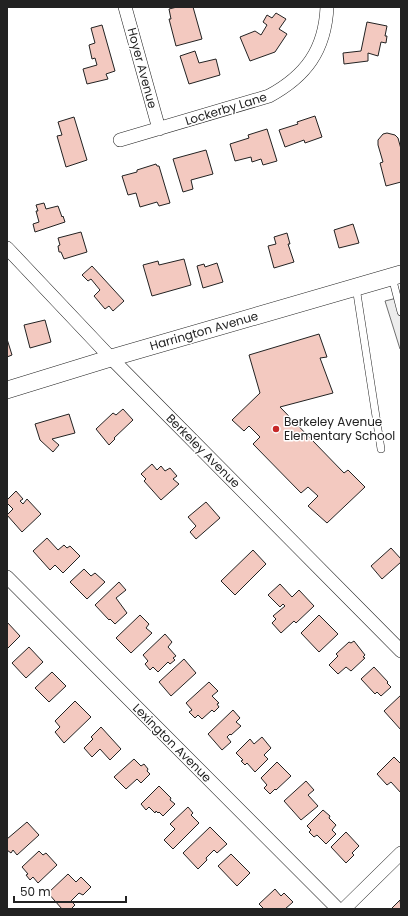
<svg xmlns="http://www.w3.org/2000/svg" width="408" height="916" font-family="Poppins,sans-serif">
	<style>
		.parking { fill: #ededed; stroke: #6f6f6f }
		.building { fill: #f3c9c0; stroke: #222 }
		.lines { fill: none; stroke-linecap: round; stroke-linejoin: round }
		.service-casing { stroke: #222; stroke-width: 8 }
		.minor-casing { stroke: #222; stroke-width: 14 }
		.tertiary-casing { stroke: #222; stroke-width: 18 }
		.service { stroke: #fff; stroke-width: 7 }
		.minor { stroke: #fff; stroke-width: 13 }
		.tertiary { stroke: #fff; stroke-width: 17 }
		.poi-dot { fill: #c62828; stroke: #fff; stroke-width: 1.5 }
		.labels { text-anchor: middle; stroke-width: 3; stroke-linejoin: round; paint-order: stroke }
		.street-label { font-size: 12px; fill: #222; stroke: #fff }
		.poi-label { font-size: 12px; fill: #222; stroke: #fff; text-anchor: start }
	</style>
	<rect width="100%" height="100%" fill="#fff"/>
	<path class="parking" d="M401,297V348L400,349L385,301Z"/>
	<path class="building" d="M177,7H193L202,39L176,46L169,19H171L169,9Z
		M276,13L286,19L279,29L287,34L275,52L250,61L240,37L255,31L261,35L267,25L263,22L267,15L272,18Z
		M367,22L387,26L385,36H387L386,43L381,42L378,56L368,53V61L344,64L343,53L361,51Z
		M102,25L115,71L106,74L108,79L87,84L83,69L97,65L95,58L92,59L89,45L95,43L91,28Z
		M195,51L199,63L216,59L220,75L189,84L180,56Z
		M315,116L322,137L305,143L304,140L285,147L279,130L298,124L297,122Z
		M74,117L87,160L66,167L57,136L62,135L58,122Z
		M267,129L277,161L263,165L261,159L252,162L251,157L235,161L230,144L249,138L248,135Z
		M387,133L395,135L398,138L401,149V182L386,186L380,163L383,162L378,145V140L383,134Z
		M206,150L213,174L191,180L193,189L183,192L173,159Z
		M156,164L157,166H159L170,203L159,206L157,202L140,207L136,193L128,195L122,176L137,172V170Z
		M44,203L46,209L58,206L62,217L63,216L65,222L35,232L33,224L39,222L36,211H38L36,205Z
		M353,224L359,243L339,248L334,230Z
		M81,232L87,252L64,259L61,252H59L58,246L60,245L58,238Z
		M287,233L290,244H288L294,262L274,268L268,246L276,244L274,237Z
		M184,259L191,285L152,296L143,265L158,261L159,265Z
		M217,263L223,282L203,288L197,266L204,264L205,267Z
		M92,266L124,301L113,311L109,306L105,309L94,296L100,290L91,279L88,281L82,275Z
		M45,320L51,342L30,348L24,325Z
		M319,334L327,357L320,358L333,393L280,407L344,473L348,470L365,487L327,523L308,506L318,496L308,487L301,493L253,444L260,437L249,426L244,431L232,420L260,393L249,355Z
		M7,339L12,355L7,357Z
		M123,409L133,420L114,438L115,439L109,445L96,429L113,413L116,415Z
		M69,414L75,433L52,439L59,445L53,452L40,440L35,424Z
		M152,464L157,470L161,466L165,471L170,468L177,476L173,479L179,484L161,500L144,481L146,479L141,474Z
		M16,491L23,499L20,501L23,504L27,499L41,514L22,532L7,515L13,509L7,503V500Z
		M206,502L220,518L196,539L190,532L196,526L188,517Z
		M47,538L58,550L64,545L67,548L70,546L80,556L63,573L55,565L50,570L33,551Z
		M391,548L401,559V562L382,579L371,566Z
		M253,550L266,564L235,595L221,581Z
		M84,569L91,576L95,573L105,582L87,599L70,582Z
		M119,582L126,590L116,598L127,613L115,624L110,619L109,620L95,605Z
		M280,584L292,597L299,590L314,606L296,623L294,621L281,633L272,623L276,619L273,616L285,606L283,604L280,607L268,595Z
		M140,615L149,624L146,628L152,633L131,653L116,638Z
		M319,615L338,634L319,652L301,633Z
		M7,622L20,636L7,649Z
		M165,634L172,642L168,647L176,656L173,658L175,660L170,664L168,662L158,672L153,667L150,670L145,664L148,661L143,655Z
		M354,641L365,655L363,657L365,658L351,671L346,667L338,674L329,665L338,656L336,654L349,642L351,643Z
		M29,647L43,662L26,678L12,663Z
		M184,659L196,673L171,696L159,682Z
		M374,667L388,682L387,683L391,687L381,696L377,692L375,694L361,679Z
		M52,672L66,686L49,702L35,688Z
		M209,682L218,691L212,696L219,703L217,704L219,707L214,712L212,710L202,719L198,715L195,718L189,712L192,710L186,703Z
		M401,695V730L384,711Z
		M75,701L91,717L64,743L55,732L60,727L55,721Z
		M233,710L240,718L236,722L241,726L231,735L230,734L227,737L231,742L222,750L208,734Z
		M101,727L121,749L110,760L100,749L92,757L84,748L93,739L91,737Z
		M262,737L271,748L264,755L268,759L255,772L247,763L245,765L241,761L243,760L236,753L250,739L254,744Z
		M394,757L401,764V793L391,782L387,785L377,774Z
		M134,759L141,766L144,764L148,769L147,771L150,774L141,783L137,779L126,789L114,777Z
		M277,762L291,776L276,790L275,789L270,794L264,788L267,785L261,778Z
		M306,781L314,790L308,795L318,806L301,820L284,801Z
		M159,786L171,798L170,800L175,804L163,816L159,812L158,813L156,811L155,813L149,807L146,810L141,804Z
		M188,807L193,813L191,815L199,823L173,849L164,840L175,829L170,824Z
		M323,810L330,816L329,818L336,825L332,830L336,834L326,844L317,835L314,837L309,832L311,830L307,826Z
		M27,822L39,835L17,855L13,850L11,853L7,850V839Z
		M210,827L227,844L217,853L214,850L206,858L207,860L198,869L183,853Z
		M346,832L359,846L352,853L354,855L346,863L331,847Z
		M39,851L43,855L46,853L57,865L38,883L33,877L30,880L26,875L28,874L22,867Z
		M231,854L250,873L237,886L218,866Z
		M68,874L76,882L81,877L91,887L83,895L79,893L71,901L75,905L71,909H62L48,893Z
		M275,889L281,896L284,893L293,902L285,909H264L259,904Z
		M400,900L401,909H391Z"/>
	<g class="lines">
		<defs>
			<path id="service" d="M392,277L401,312
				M356,287L381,449"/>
			<path id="minor" d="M125,7L159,129
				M120,140L269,96C306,76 325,50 327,7
				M7,248L111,358L401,651
				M7,577L338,909
				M344,909L401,853"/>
			<path id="tertiary" d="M7,390L111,358L401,274"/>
		</defs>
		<use href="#service" class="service-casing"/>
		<use href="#minor" class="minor-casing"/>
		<use href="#tertiary" class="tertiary-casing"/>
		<use href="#service" class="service"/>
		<use href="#minor" class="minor"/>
		<use href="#tertiary" class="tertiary"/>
	</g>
	<circle class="poi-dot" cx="276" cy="429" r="4"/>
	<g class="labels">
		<g class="street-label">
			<text transform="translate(142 68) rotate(75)" y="4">Hoyer Avenue</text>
			<text transform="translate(226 109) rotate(-17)" y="4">Lockerby Lane</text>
			<text transform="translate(204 331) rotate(-16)" y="4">Harrington Avenue</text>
			<text transform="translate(203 451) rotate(45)" y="4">Berkeley Avenue</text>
			<text transform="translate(172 743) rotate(45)" y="4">Lexington Avenue</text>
		</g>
		<g class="poi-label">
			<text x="284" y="426">Berkeley Avenue<tspan x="284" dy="14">Elementary School</tspan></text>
		</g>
	</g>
	<rect width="408" height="916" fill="none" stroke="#222222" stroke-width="16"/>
	<path d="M14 896v6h112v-6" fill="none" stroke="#222222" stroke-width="2"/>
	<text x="20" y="896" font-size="12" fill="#222222" stroke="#ffffff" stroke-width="3" paint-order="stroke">50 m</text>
</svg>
